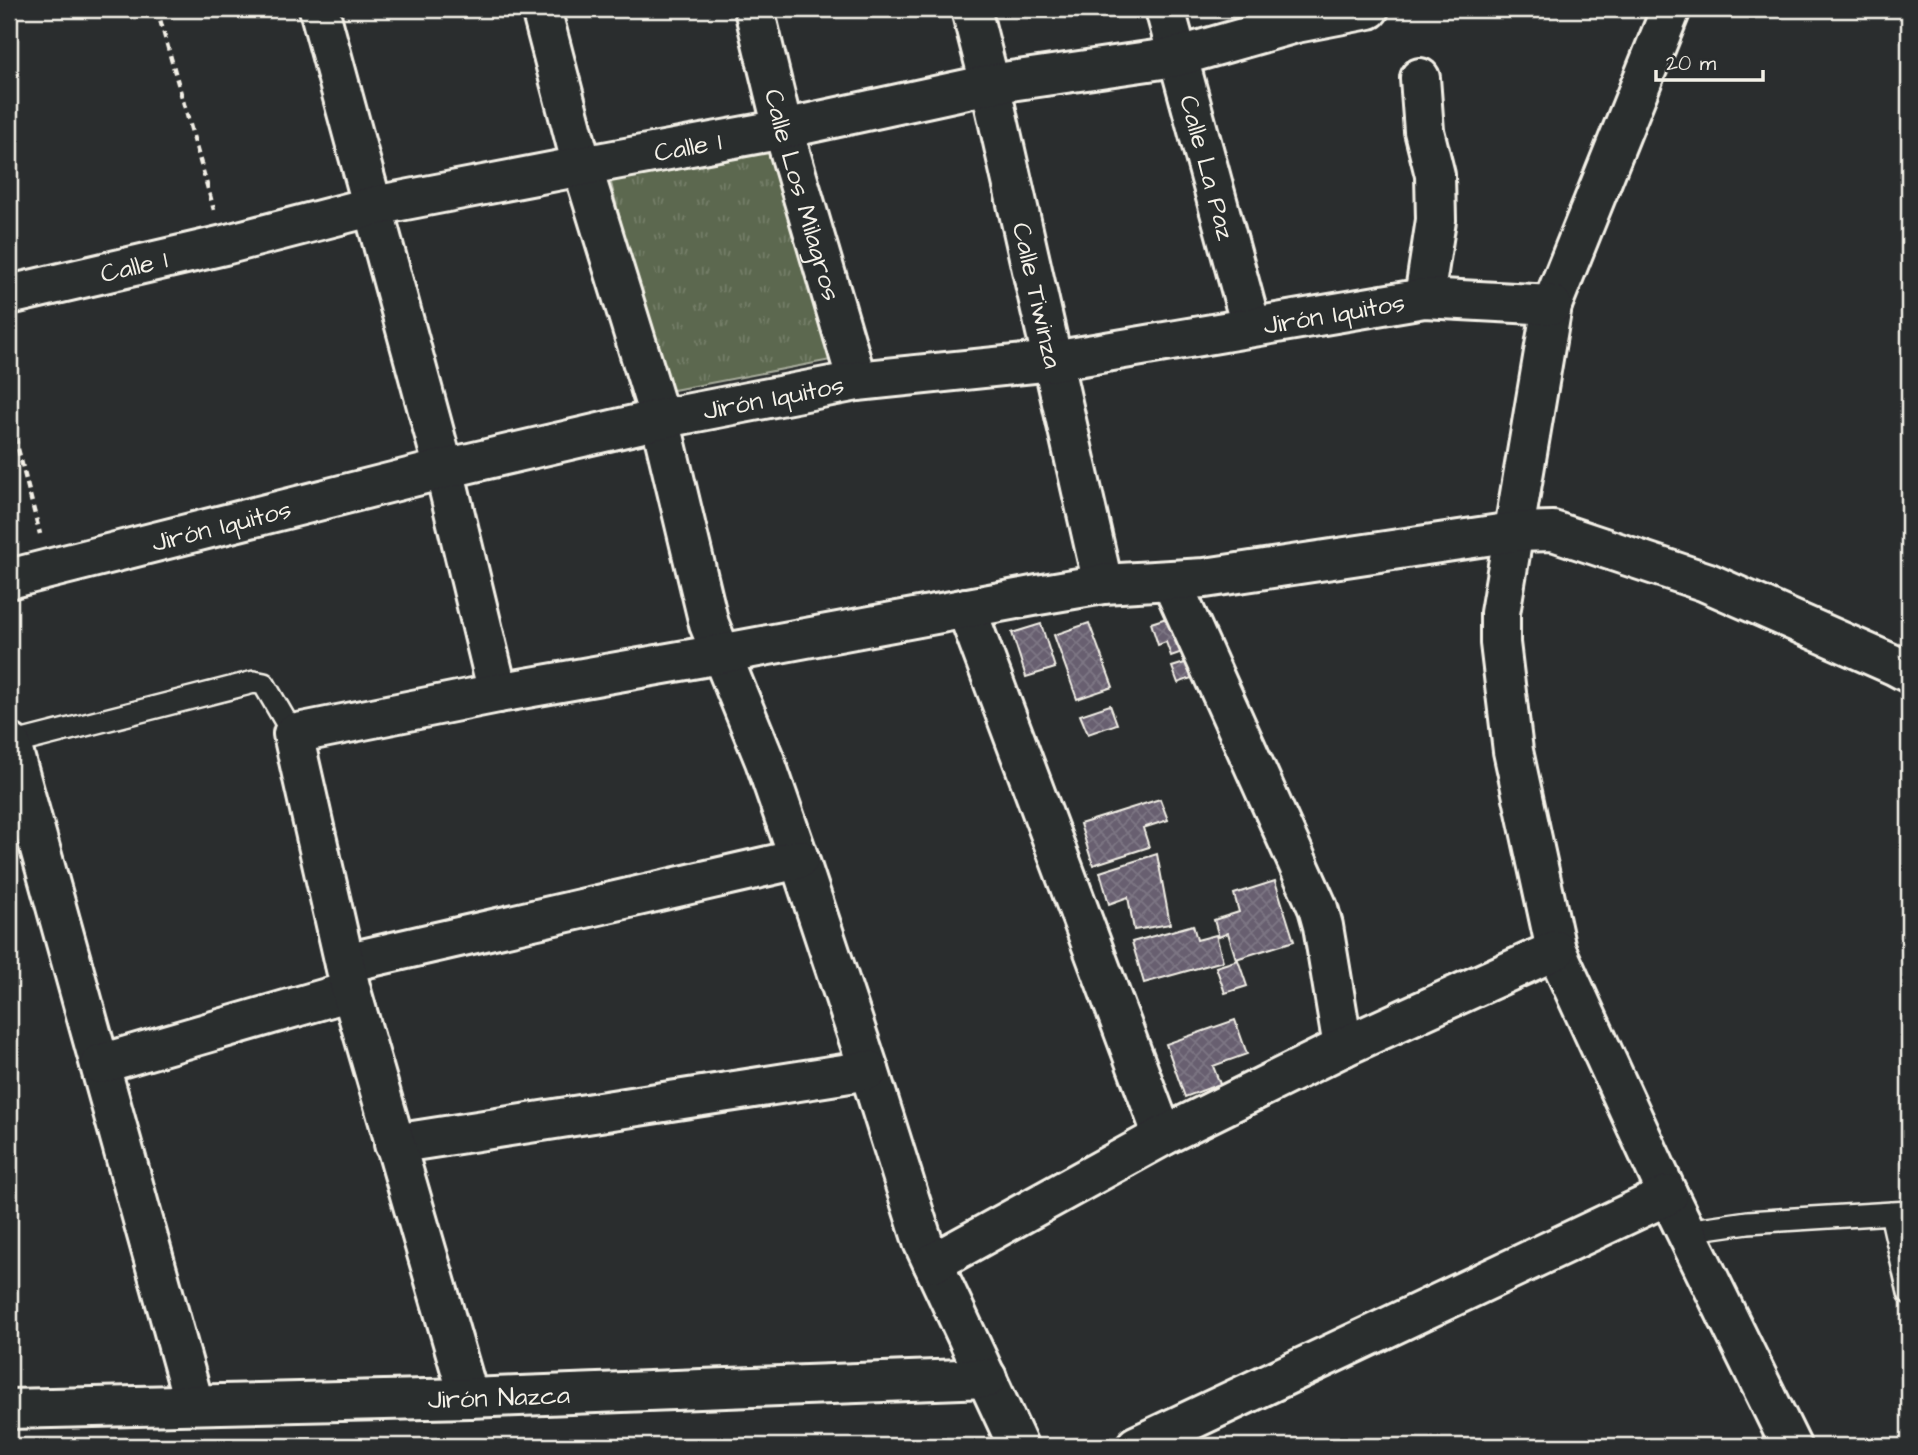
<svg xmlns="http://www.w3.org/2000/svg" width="1918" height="1455" font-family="'Architects Daughter',sans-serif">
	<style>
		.park { fill: url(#park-tufts); stroke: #a8ac9c; stroke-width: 2 }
		.building { fill: url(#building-cross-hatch); stroke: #f4f1e8; stroke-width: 2 }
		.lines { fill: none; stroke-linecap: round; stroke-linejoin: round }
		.lane-casing { stroke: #f4f1e8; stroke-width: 26 }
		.street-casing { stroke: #f4f1e8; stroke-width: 44 }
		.path { stroke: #f4f1e8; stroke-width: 4.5; stroke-dasharray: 7 5; stroke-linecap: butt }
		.lane { stroke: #2a2d2e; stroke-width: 21 }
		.street { stroke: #2a2d2e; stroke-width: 38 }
		.labels { text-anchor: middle; stroke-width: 5; stroke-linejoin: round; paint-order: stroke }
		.street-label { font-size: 26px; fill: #f4f1e8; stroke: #2a2d2e }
	</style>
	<defs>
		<pattern id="park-tufts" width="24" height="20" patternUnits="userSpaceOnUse" patternTransform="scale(1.75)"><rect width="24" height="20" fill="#5c684f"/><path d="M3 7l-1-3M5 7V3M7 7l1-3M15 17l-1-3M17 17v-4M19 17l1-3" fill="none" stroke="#747e68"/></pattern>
		<pattern id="building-cross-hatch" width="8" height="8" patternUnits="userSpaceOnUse" patternTransform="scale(1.75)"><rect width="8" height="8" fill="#675f6f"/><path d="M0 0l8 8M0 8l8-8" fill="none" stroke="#7d7684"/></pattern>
	</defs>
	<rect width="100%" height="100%" fill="#2a2d2e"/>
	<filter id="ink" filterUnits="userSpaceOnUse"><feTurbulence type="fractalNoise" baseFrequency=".0143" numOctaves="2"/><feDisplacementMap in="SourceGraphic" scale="14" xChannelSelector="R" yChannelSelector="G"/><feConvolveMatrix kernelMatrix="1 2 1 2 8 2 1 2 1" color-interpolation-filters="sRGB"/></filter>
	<g filter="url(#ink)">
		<path class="park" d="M772,146L836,359L663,392L610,179Z"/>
		<path class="building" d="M1179,614L1191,649L1171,656L1166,642L1158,645L1151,623Z
			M1089,623L1113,687L1077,699L1054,635Z
			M1041,624L1055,668L1026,677L1012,633Z
			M1191,661L1197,676L1178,683L1172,667Z
			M1110,705L1117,724L1088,734L1080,715Z
			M1160,799L1168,820L1143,828L1149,847L1093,865L1080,824Z
			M1157,854L1170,924L1134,930L1128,897L1109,904L1100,872Z
			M1275,881L1294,941L1236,959L1228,933L1219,937L1214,920L1239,912L1234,894Z
			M1193,925L1197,940L1216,935L1223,961L1144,983L1132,942Z
			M1238,960L1247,986L1225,993L1216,967Z
			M1235,1020L1247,1054L1213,1066L1220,1084L1185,1097L1166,1044Z"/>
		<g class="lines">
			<defs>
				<path id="lane" d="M11,744L254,682L264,684L293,734
					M1891,1213L1909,1293
					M1686,1231L1748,1222L1909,1212"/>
				<g id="street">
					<path d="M319,9L444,469L498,693"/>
					<path d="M541,9L582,166L660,419L709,624L765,761L799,859L869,1070L923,1242L1018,1446"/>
					<path id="s1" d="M754,9L783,129L857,381"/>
					<path id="s2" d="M971,9L990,84L1103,584"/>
					<path id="s3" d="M1165,9L1251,326"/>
					<path d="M1671,9L1552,305L1500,613V643L1513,751L1556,950L1668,1195L1791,1446"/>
					<path d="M1420,78L1424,131L1435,175L1436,220L1424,298"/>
					<path id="s4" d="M9,295L224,245L374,206L582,166L783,129L990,84L1176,57L1296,23L1369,9"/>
					<path id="s5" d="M9,579L444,469L660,419L857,381L1053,361L1424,298L1552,305"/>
					<path d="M1171,581L1318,908L1323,926L1343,1047"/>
					<path d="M966,608L1163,1136"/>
					<path d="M11,744L194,1404"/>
					<path d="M345,963L799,859"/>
					<path d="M100,1064L351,991"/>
					<path d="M394,1144L869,1070"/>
					<path d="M933,1263L1163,1136L1343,1047L1556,950"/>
					<path d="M469,1398L351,991L293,734L498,693L720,654L1038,595L1103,584L1205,578L1513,532L1553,531L1706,582L1894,665L1909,673"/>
					<path id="s6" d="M9,1409L469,1398L987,1378"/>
					<path d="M1136,1446L1668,1195"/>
				</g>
			</defs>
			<use href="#lane" class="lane-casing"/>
			<use href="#street" class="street-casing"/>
			<path class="path" d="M157,9L214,210
				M9,414L40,534"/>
			<use href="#lane" class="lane"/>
			<use href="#street" class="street"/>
		</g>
	</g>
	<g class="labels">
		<g class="street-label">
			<text dy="9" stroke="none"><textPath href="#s4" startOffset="695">Calle 1</textPath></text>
			<text dy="9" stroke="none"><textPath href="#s3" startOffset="164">Calle La Paz</textPath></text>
			<text dy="9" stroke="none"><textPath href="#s1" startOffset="192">Calle Los Milagros</textPath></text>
			<text dy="9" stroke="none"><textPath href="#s4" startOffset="128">Calle 1</textPath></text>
			<text dy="9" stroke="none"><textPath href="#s2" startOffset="294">Calle Tiwinza</textPath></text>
			<text dy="9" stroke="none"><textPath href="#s5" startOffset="1353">Jirón Iquitos</textPath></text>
			<text dy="9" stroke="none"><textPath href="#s5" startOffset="786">Jirón Iquitos</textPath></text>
			<text dy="9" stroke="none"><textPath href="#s5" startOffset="219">Jirón Iquitos</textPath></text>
			<text dy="9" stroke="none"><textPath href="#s6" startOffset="490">Jirón Nazca</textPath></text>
		</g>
	</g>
	<rect width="1918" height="1455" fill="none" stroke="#2a2d2e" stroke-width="35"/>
	<rect x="18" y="18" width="1883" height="1420" fill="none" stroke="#f4f1e8" stroke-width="2.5" filter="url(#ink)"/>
	<path d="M1656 70v10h107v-10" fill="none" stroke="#f4f1e8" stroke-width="3.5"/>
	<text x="1666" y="70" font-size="21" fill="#f4f1e8" stroke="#2a2d2e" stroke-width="5" paint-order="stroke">20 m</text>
</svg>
